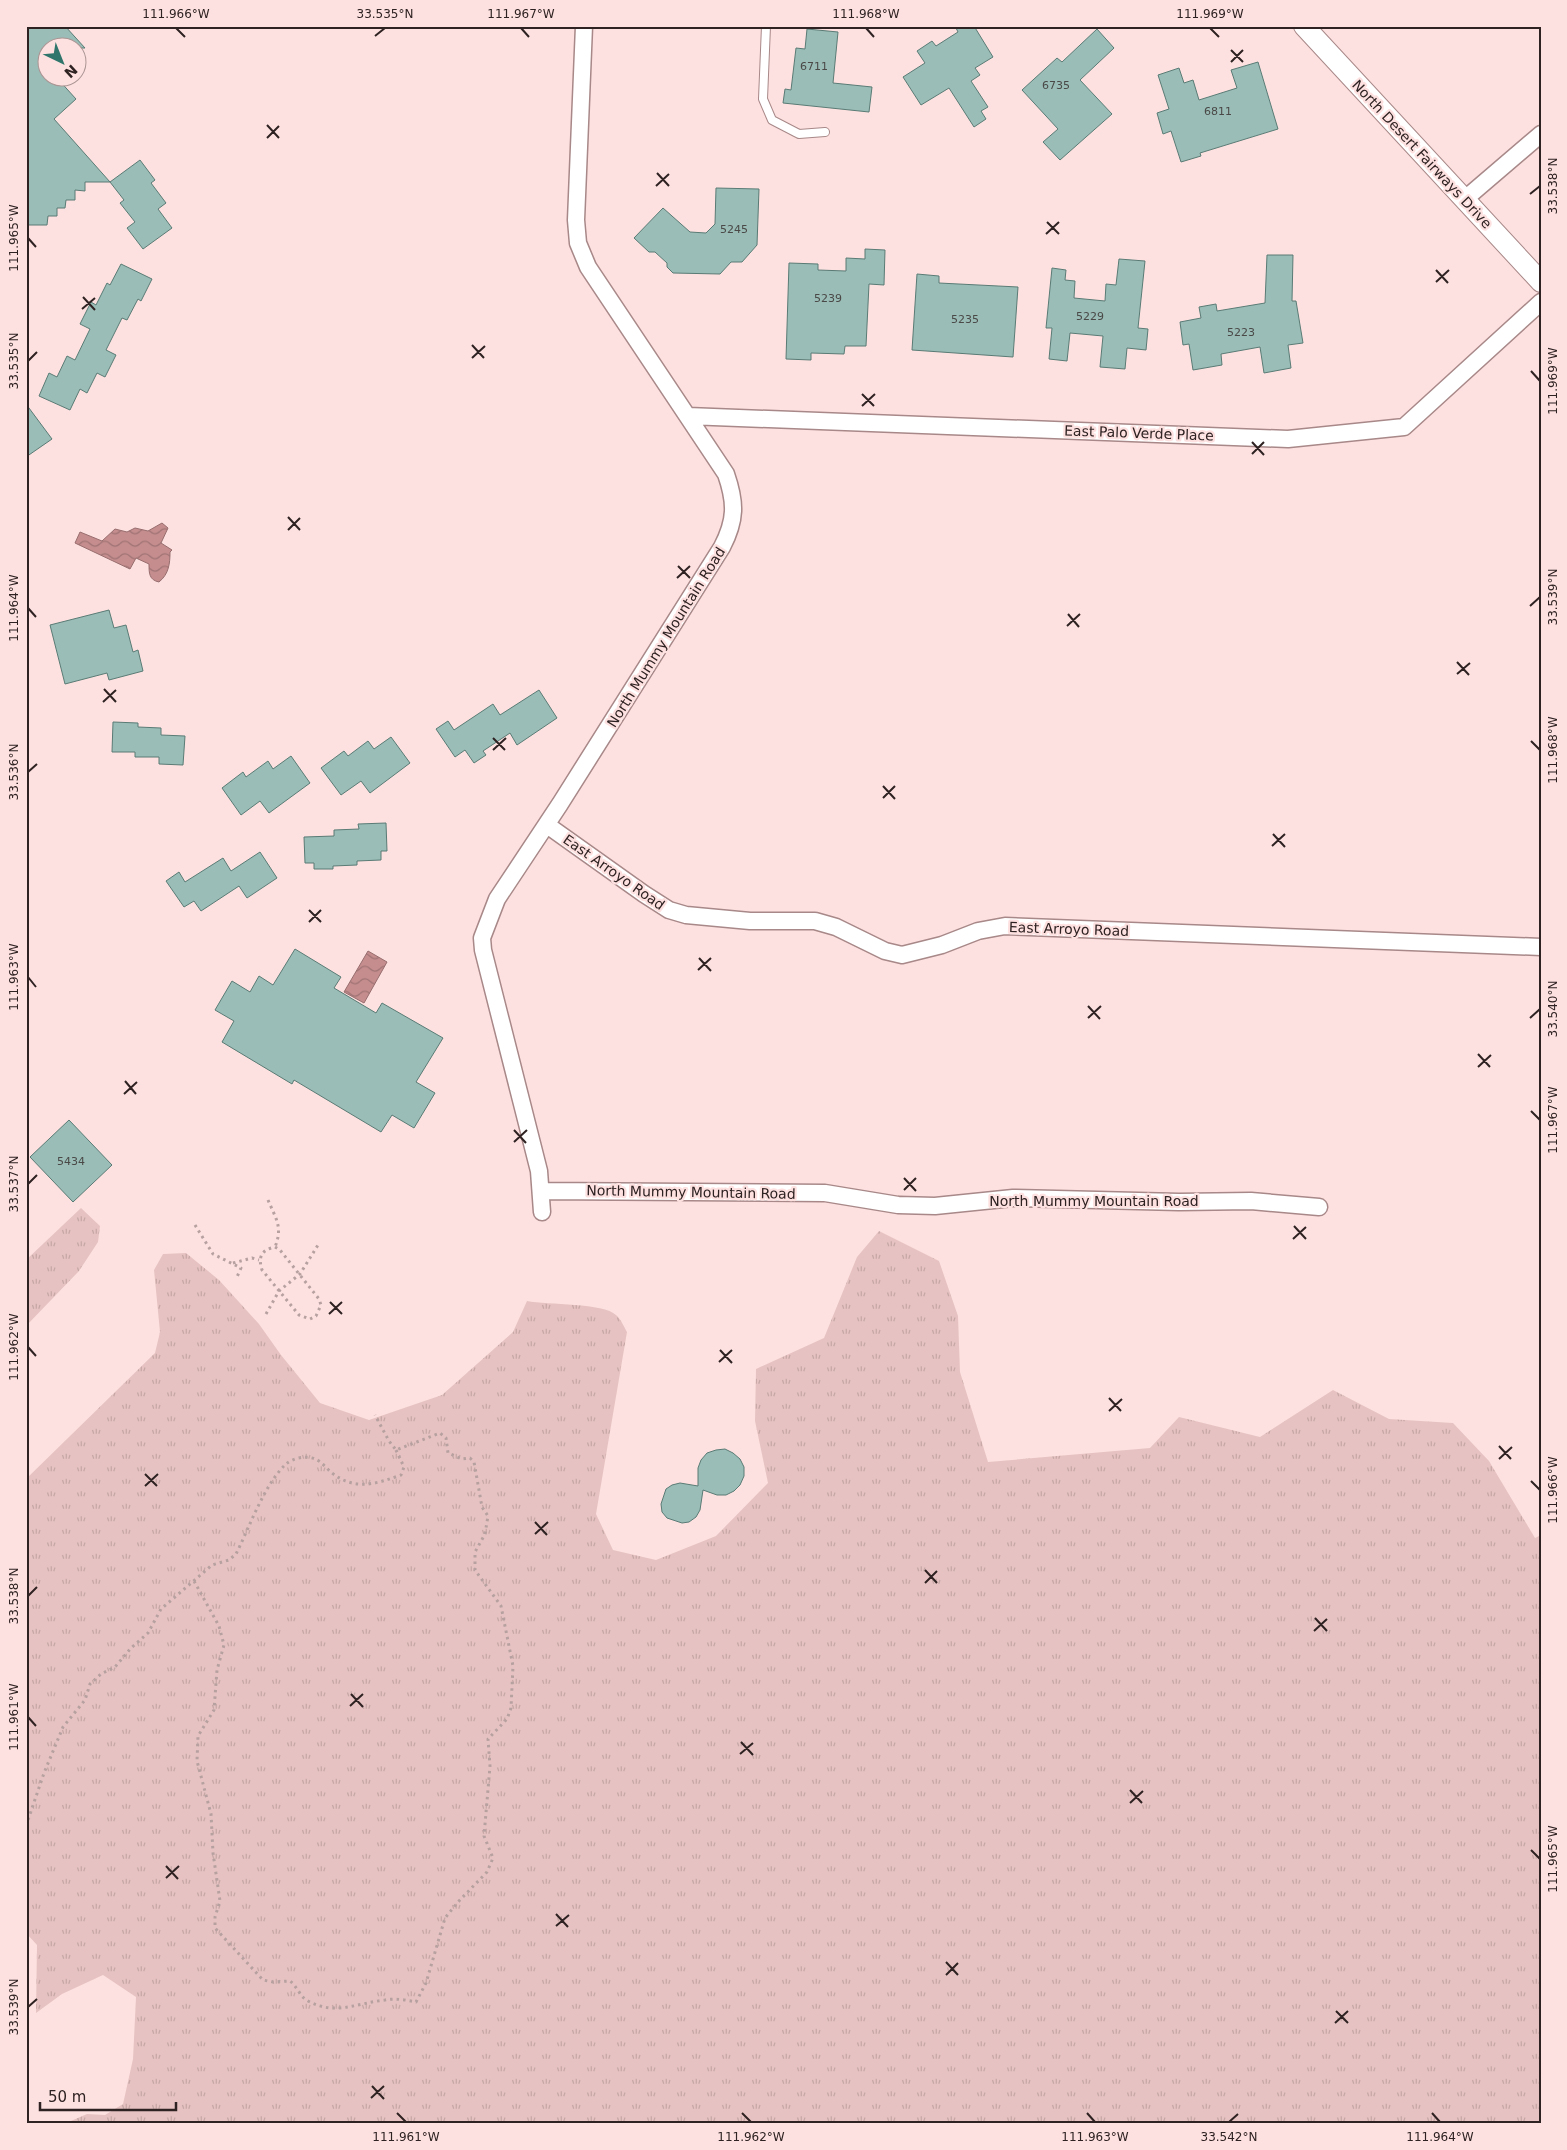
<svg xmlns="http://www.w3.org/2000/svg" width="1567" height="2150" font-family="'DejaVu Sans',sans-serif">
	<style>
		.grass { fill: url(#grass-tufts) }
		.water { fill: url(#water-waves); stroke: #986d6e }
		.building { fill: #9abdb7; stroke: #5a7b75 }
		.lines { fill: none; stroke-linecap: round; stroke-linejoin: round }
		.service-casing { stroke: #a88888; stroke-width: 10 }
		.minor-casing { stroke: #a88888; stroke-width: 19 }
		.tertiary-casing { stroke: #a88888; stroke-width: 22 }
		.path { stroke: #b7a0a0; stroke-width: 3; stroke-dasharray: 2.5 4; stroke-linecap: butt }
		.service { stroke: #fff; stroke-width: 8 }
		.minor { stroke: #fff; stroke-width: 16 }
		.tertiary { stroke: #fff; stroke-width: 20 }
		.ticks { fill: none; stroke: #2f2222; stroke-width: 2 }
		.labels { text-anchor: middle; stroke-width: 4.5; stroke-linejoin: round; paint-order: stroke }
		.number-label { font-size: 11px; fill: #4a4947 }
		.street-label { font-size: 14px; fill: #2f2222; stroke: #fde1e0 }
		.neatline { fill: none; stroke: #2f2222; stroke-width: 2 }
		.ticks-label { font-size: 12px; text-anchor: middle; fill: #2f2222 }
	</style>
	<defs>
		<pattern id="grass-tufts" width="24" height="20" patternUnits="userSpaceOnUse" patternTransform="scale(1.25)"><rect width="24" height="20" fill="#e6c3c2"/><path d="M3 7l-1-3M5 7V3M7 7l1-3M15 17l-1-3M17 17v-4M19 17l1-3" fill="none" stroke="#c6a7a6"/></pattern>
		<pattern id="water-waves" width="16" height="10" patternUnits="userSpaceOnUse" patternTransform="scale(1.25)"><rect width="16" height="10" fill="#c58d8e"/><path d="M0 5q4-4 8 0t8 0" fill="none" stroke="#a07374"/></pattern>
	</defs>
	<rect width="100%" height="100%" fill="#fde1e0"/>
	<path class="grass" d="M81,1208L100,1226L98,1242L79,1271L26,1326V1260Z
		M879,1231L939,1261L958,1316L960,1372L988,1462L1150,1448L1179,1417L1260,1437L1333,1390L1389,1419L1453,1423L1489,1461L1535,1538L1541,1535V2124H64L87,2114L105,2115L123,2104L133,2059L136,1997L103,1975L62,1994L36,2013L37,1945L26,1933V1479L155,1353L160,1332L154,1270L163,1254L186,1253L219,1280L259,1324L281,1355L320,1403L369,1420L442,1395L513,1332L527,1301C548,1305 604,1303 616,1315C621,1319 624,1327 627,1332L596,1514L613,1550L656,1560L716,1536L768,1483L755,1421L756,1369L824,1338L857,1257Z"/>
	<path class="water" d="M162,523L168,528L161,543L172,550L170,552C170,563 169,574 159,582C149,580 149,573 149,564L136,558L130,569L75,543L80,532L102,541L115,529L127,532L135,528L148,531Z
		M368,951L387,962L364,1003L344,992Z"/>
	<path class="building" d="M26,26H65L85,48H48V78H57L76,99L54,119L110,182L140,160L155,180L151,183L166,203L158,209L172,228L143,249L127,228L135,222L120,203L124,200L110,182H85V191L75,190V200H66L65,208H57V216H48L47,225H26Z
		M955,26H974L993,57L975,68L980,75L971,81L988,107L981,111L986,119L974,127L949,88L921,105L903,77L925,63L917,51L932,41L936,46L958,32Z
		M807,29L838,32L833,83L872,87L869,112L783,103L785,89L791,90L796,48L805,49Z
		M1097,29L1114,48L1080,80L1112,114L1060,160L1043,142L1058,129L1022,90L1057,58L1062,62Z
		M1258,62L1278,129L1200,153L1201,156L1181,162L1171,131L1163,134L1157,113L1169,109L1158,75L1179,68L1184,83L1193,80L1199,100L1237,88L1231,70Z
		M716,188L759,189L757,245L742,262H731L720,274L673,273L667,267V263L655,252H649L634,238L663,208L690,232L706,233L715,224Z
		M865,249L885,250L884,285L869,284L866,346H845L844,354L811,353V360L786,359L789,263L818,264V270L846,271V258L865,259Z
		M1267,255H1293L1292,301H1296L1303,343L1288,345L1291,368L1264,373L1260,347L1221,354L1222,365L1193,370L1189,344L1183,345L1180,322L1201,318L1199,307L1216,304L1217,311L1265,303Z
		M1119,259L1145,261L1138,328L1148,329L1146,350L1127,348L1125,369L1100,367L1103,336L1070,333L1067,361L1049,359L1052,328H1046L1052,268L1066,270L1065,280L1075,281L1074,298L1105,301L1106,284L1116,285Z
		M121,264L152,279L141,301L138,299L127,320L122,318L106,350L116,355L105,377L97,373L87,393L80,389L70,410L39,396L49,373L57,377L67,356L75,360L90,329L80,324L91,302L96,305L107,283L110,285Z
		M917,274L939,276V283L1018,287L1013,357L912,350Z
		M26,404L52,439L26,457Z
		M109,610L114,628L126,625L133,652L138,650L143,671L109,680L107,673L65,684L50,625Z
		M539,690L557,718L517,745L510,733L483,751L486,755L474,763L465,750L455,757L436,729L448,721L454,730L493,704L500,715Z
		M113,722L138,723V727L161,728V735L185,736L183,765L159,764V757H135V752H112Z
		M391,737L410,763L370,793L361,781L341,795L321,768L344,751L348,756L368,741L374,749Z
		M291,756L310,783L269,813L260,801L241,815L222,788L243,772L246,777L268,761L273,769Z
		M386,823L387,851H381V860L357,861V865L333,866V869H314V863H305L304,837L334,836V830L359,829L358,824Z
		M260,852L277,878L247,898L239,886L201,911L194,901L184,907L166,881L179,872L185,882L223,858L231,871Z
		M295,949L341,977L334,988L376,1013L382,1003L443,1038L416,1082L435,1093L414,1128L392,1115L381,1132L294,1080L292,1084L222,1042L234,1021L215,1010L232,981L250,992L259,976L273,985Z
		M69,1120L112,1165L73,1202L30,1157Z
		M725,1449L733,1453L740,1459L744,1467V1476L740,1485L734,1491L726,1495H717L703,1490L700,1510L696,1517L689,1522L682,1523L667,1518L662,1512L661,1504L666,1489L672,1485L680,1483L698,1486V1468L701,1460L707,1453L716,1450Z"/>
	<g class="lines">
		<defs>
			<path id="service" d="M766,26L763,99L772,120L799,134L825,132"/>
			<path id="minor" d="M1465,199L1541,134
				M688,416L1288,439L1404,427L1541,302
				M547,825L644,894L669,910L686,915L750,921H815L836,927L885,951L902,955L942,945L978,931L1005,926L1541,947
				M541,1191L825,1193L898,1205L935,1206L1013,1198L1179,1202L1251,1201L1319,1207
				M542,1212L539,1171L483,950L482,938L497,899L560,804L722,547C736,520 736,503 726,474L588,267L578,243L576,220L584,26"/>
			<path id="tertiary" d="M1304,26L1541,282"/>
		</defs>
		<use href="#service" class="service-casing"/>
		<use href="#minor" class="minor-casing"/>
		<use href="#tertiary" class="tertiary-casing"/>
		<path class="path" d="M268,1200C276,1219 283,1227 275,1247
			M195,1225L213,1254L241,1268L236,1279
			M275,1247L280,1250L319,1299L321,1305L316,1316L310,1319L299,1315L262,1270C258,1257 261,1250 275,1247Z
			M233,1263L252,1258L259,1260
			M266,1314L279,1291L300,1274L318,1245
			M194,1581L219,1626L224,1645L217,1670L214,1710L198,1736L197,1761L211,1814L213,1853L220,1901L215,1917V1928L263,1980L273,1982L290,1981C297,1986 300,1997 308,2001C335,2016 357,2003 385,2000C395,1998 406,2000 416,2002L426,1983L445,1918L458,1902L487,1872L493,1858L484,1836L490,1766L488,1739L507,1719L511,1708L513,1666L501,1606L475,1570V1552L485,1534L488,1516L482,1507L474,1462L470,1458L462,1459L448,1453L446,1438L440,1433L396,1450L389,1441L375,1415
			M26,1826L44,1773L63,1727L85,1700L90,1684L101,1674L115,1667L131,1648L148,1633L161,1609L212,1565L229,1560L236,1554C250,1526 264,1485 286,1464C293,1458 306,1455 315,1459C321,1461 327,1469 332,1473C355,1491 376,1484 401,1475L404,1467L396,1450"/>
		<use href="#service" class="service"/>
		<use href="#minor" class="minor"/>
		<use href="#tertiary" class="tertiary"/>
	</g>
	<path class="ticks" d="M176,28L185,37M521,28L529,37M866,28L874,37M1210,28L1219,37M375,36L385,28M1231,50L1243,62M1231,62L1243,50M267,125L279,138M267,138L279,126M657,173L669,186M656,186L669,174M1530,194L1540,186M1047,222L1059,234M1046,234L1059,222M28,238L36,247M1436,270L1448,283M1436,282L1449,270M83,297L95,310M82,309L95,298M472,345L484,358M472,358L485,346M28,361L37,352M1531,371L1540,381M862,394L874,406M862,406L875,394M1252,442L1264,455M1252,454L1264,442M288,517L300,530M288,530L300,518M678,566L690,578M677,578L690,566M1530,606L1540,597M28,608L36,617M1068,614L1079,627M1067,626L1080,614M1457,662L1469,675M1457,674L1470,663M104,689L116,702M103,702L116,690M493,738L505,750M1531,741L1540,750M493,750L506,738M28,772L37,764M883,786L895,799M883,798L895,786M1273,834L1285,847M1272,846L1285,834M309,910L321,922M309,922L321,910M699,958L711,971M698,970L711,958M28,977L36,987M1088,1006L1100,1019M1088,1018L1101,1006M1530,1018L1540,1009M1478,1054L1490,1067M1478,1067L1491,1055M125,1081L136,1094M124,1094L137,1082M1531,1111L1540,1120M514,1130L526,1143M514,1142L527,1130M904,1178L916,1191M28,1184L37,1175M904,1190L916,1178M1294,1226L1306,1239M1293,1239L1306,1227M330,1302L342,1314M329,1314L342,1302M28,1347L36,1356M720,1350L732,1363M719,1362L732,1350M1109,1398L1121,1411M1109,1411L1122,1399M1499,1446L1511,1459M1499,1459L1512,1447M145,1474L157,1486M1531,1481L1540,1490M145,1486L158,1474M535,1522L547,1535M535,1534L548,1522M925,1570L937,1583M925,1583L937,1571M28,1596L37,1587M1315,1618L1327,1631M1314,1631L1327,1619M351,1694L363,1707M350,1706L363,1694M28,1717L36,1726M741,1742L753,1755M740,1754L753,1743M1130,1790L1142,1803M1130,1803L1143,1791M1531,1850L1540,1859M166,1866L178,1879M166,1878L179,1866M556,1914L568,1927M556,1926L569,1915M946,1962L958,1975M946,1975L958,1963M28,2007L37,1999M1336,2011L1348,2023M1335,2023L1348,2011M372,2086L384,2099M371,2098L384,2086M397,2113L406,2122M742,2113L751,2122M1087,2113L1095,2122M1432,2113L1440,2122M1229,2122L1238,2114"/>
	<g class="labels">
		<g class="number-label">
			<text x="814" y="70">6711</text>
			<text x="1056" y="89">6735</text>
			<text x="1218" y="115">6811</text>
			<text x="734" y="233">5245</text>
			<text x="828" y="302">5239</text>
			<text x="1090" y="320">5229</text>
			<text x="965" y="323">5235</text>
			<text x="1241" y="336">5223</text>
			<text x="71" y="1165">5434</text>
		</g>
		<g class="street-label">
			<text transform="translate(1422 154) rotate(47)" y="5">North Desert Fairways Drive</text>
			<text transform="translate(1139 433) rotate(2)" y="5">East Palo Verde Place</text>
			<text transform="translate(666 637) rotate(-58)" y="5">North Mummy Mountain Road</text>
			<text transform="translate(614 872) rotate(35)" y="5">East Arroyo Road</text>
			<text transform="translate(1069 929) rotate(2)" y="5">East Arroyo Road</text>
			<text transform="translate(691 1192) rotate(1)" y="5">North Mummy Mountain Road</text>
			<text x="1094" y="1206">North Mummy Mountain Road</text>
		</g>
	</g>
	<rect width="1567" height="2150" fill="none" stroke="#fde1e0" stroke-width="55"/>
	<g transform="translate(62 62) rotate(137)"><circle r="24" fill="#fde1e0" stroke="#ab9594"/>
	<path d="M0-4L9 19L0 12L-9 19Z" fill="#2f756b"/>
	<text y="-8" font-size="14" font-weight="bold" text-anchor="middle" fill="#2f2222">N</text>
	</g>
	<path d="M40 2102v8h136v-8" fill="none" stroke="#2f2222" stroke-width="2.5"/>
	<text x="48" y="2102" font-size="15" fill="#2f2222" stroke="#fde1e0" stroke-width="4" paint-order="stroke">50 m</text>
	<rect x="28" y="28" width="1512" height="2094" class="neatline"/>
	<g class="ticks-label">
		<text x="176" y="18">111.966°W</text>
		<text x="385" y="18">33.535°N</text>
		<text x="521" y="18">111.967°W</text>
		<text x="866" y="18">111.968°W</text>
		<text x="1210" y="18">111.969°W</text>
		<text transform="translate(1553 186) rotate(-90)" y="4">33.538°N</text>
		<text transform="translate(14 238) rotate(-90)" y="4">111.965°W</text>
		<text transform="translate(14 361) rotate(-90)" y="4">33.535°N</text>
		<text transform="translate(1553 381) rotate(-90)" y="4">111.969°W</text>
		<text transform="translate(1553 597) rotate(-90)" y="4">33.539°N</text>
		<text transform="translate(14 608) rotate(-90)" y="4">111.964°W</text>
		<text transform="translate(1553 750) rotate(-90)" y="4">111.968°W</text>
		<text transform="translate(14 772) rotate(-90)" y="4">33.536°N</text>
		<text transform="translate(14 977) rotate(-90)" y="4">111.963°W</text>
		<text transform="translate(1553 1009) rotate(-90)" y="4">33.540°N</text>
		<text transform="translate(1553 1120) rotate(-90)" y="4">111.967°W</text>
		<text transform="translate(14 1184) rotate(-90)" y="4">33.537°N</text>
		<text transform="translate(14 1347) rotate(-90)" y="4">111.962°W</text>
		<text transform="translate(1553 1490) rotate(-90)" y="4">111.966°W</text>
		<text transform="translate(14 1596) rotate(-90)" y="4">33.538°N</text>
		<text transform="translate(14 1717) rotate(-90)" y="4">111.961°W</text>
		<text transform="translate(1553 1859) rotate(-90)" y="4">111.965°W</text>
		<text transform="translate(14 2007) rotate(-90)" y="4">33.539°N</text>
		<text x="406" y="2141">111.961°W</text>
		<text x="751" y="2141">111.962°W</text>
		<text x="1095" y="2141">111.963°W</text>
		<text x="1229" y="2141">33.542°N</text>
		<text x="1440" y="2141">111.964°W</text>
	</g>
</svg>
